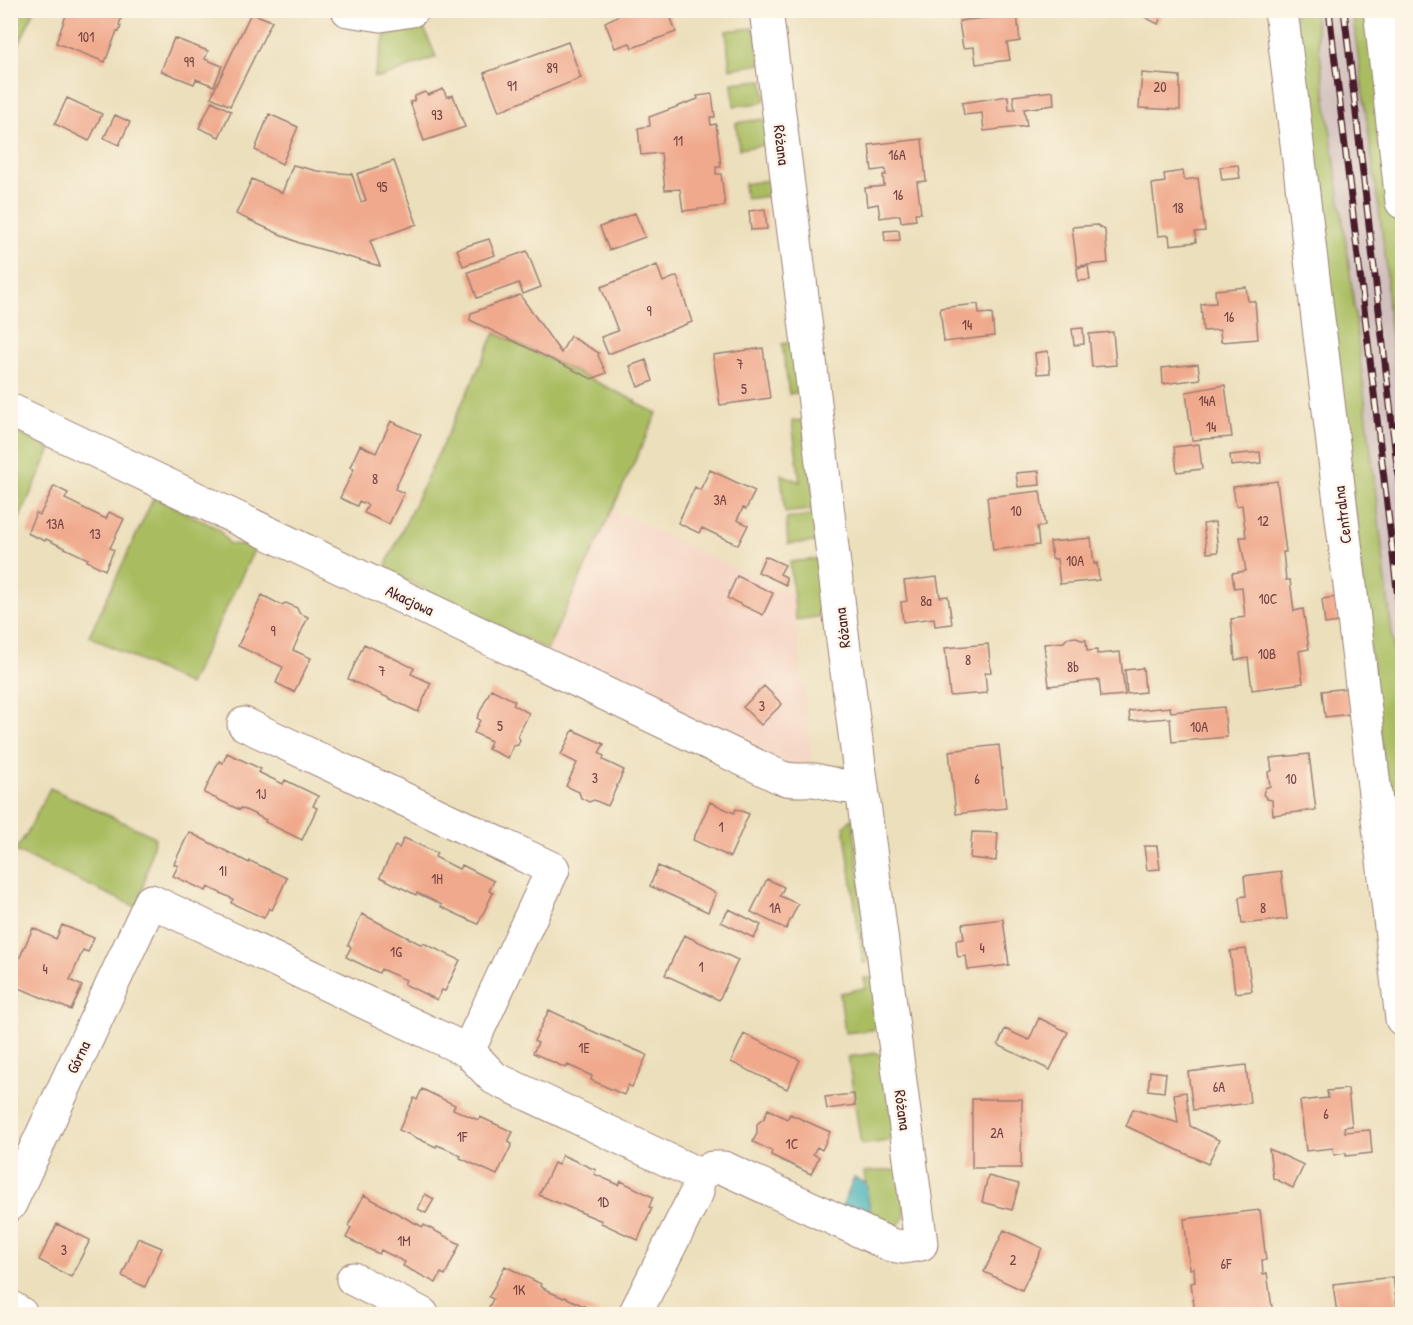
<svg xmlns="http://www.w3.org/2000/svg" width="1413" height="1325" font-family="'Patrick Hand',sans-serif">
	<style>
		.built { fill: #f5d3c2 }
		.industrial { fill: #d1c0bd }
		.green { fill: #a9bd61; stroke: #7a6e46; stroke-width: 1.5 }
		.water { fill: #3daeb7; stroke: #446671; stroke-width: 1.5 }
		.building { fill: #f0a98c }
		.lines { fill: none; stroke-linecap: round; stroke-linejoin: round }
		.minor-casing { stroke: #9b7f74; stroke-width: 35 }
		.minor { stroke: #fff; stroke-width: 33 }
		.rail-casing { stroke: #4a1f2b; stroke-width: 7 }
		.rail { stroke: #fcf5e5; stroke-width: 4.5; stroke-dasharray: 14; stroke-linecap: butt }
		.labels { text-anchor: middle; stroke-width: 4.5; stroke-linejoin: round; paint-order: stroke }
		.number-label { font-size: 14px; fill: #744243 }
		.street-label { font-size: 16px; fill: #4a1f2b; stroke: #fcf5e5 }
	</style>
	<rect width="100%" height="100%" fill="#fcf5e5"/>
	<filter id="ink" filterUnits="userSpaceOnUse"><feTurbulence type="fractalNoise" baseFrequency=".0167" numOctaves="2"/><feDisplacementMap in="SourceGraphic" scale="12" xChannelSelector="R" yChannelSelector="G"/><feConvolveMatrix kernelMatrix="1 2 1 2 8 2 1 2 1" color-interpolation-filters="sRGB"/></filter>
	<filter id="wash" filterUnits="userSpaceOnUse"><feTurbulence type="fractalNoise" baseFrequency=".008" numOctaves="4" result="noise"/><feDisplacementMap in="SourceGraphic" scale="24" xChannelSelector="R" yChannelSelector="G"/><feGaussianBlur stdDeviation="1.35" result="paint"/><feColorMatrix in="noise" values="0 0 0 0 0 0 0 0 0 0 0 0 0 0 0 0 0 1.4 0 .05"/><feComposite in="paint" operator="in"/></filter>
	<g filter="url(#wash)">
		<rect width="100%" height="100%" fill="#ecdfbc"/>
		<path class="built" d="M613,510L793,596L812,760L794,766L547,650Z"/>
		<path class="industrial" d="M1314,11H1352L1386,262L1388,311L1402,422V721L1352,288Z"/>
		<path class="green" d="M11,10L34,11L11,62L10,11Z
			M1294,11H1314L1352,288L1402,721V914Z
			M1352,11H1370L1391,150L1402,273V422L1388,311L1386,262Z
			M424,28L436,57L383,77H374L385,35Z
			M752,28L756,32L761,64L730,69L726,31Z
			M763,80L765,99L761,103L734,106L732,83Z
			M764,119L771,144L739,149L736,123Z
			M775,179L777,195L746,199L744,184Z
			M495,333L636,401L634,402L657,413L547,650L384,569Z
			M797,341L800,392L789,394L782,344Z
			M804,420L815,509L785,513L781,474L800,482L792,421Z
			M11,429L51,449L11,537Z
			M154,497L219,529L229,544L256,546L189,685L89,636Z
			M816,514V542L788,544L786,519Z
			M817,559L828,611L822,616L796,620L790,562Z
			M50,788L155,837L138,908L15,851L27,833Z
			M853,818L868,962L863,963L844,826Z
			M864,978H874L880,1025L872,1030L845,1033L840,993L865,988Z
			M876,1053L884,1056L895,1136L888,1141L861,1145L848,1057Z
			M891,1170L900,1172L905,1216L897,1228L892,1230L871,1219L864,1172Z"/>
		<path class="water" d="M854,1178L866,1183L871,1219L842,1206Z"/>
		<g id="blocks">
			<path class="building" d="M68,10H107L122,16L119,25L121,26L119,32L117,31L105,62L56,43Z
				M629,10H668L676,32L632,48L630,43L615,48L605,22Z
				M1131,10H1164L1158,24Z
				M251,13L272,21L230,106L211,97Z
				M1017,14L1020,41L1007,43L1010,60L976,64L974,47L963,48L959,21Z
				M174,38L208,51L205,59L222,66L214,86L196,79L194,84L161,71Z
				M568,42L581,78L499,111L484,73Z
				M1142,73L1180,76V110L1139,108Z
				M443,89L447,97L453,95L465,127L424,141L410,102L414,101L415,96L425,92L428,95Z
				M1053,91L1054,105L1024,109L1027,126L984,131L982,113L964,115L962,103L1008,96L1009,110H1015L1013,96Z
				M712,94L715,117H710L711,125L716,124L721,167H716V174H721L725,206L683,211L680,189L665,190L661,153L641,155L638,128L650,126L649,117L698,99L697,96Z
				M67,98L102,114L89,141L55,124Z
				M212,101L231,111L219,137L199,128Z
				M269,114L298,127L282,164L255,150Z
				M115,115L130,122L119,145L104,138Z
				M922,139L926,181L917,182L921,213H915L916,220L901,222L900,215L880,218L878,204L867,206L865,188L884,186L883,175H886L885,169L872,171L869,145Z
				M394,161L417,224L370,241L380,266L299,243L236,214L252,179L282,193L293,165L317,171L352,174L361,202L366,200L357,174Z
				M1238,165L1240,178L1222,180L1220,167Z
				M1183,171L1184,180L1198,178L1205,231L1195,232L1196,242L1170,245L1169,235L1158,236L1152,184L1165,182L1164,174Z
				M765,209L767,229L751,230L749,211Z
				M635,213L645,237L609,250L600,227Z
				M1097,225L1105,230L1108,263L1077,266L1072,227Z
				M899,230L900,240L885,241L884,231Z
				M489,239L495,255L463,266L457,249Z
				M527,251L541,287L523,294L519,283L477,298L468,272Z
				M657,265L663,282L677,276L692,322L608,354L601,337L618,331L601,287Z
				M1088,266L1090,280L1078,281L1077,268Z
				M1246,287L1248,301H1255L1258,339L1221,342L1220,330L1203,331L1201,304L1216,303L1215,290Z
				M520,295L561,353L570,336L599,353L598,355L606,373L592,379L470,320L471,313Z
				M978,304L979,314L992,313L994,336L944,342L940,308Z
				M1083,328L1084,344L1074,345L1072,329Z
				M1113,332L1116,365L1092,367L1089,334Z
				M763,348L770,398L720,405L713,355Z
				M1048,351L1050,373L1037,374L1035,353Z
				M646,360L653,381L638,387L630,366Z
				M1198,364L1200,379L1163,384L1162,368Z
				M1225,385L1232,437L1192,440L1186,392Z
				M391,421L421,435L395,489L404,493L389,524L364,513L368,505L359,501L357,506L340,498L354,469L350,467L360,445L376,453Z
				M1199,444L1202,469L1177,472L1174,447Z
				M1260,452L1261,463L1231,466L1230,455Z
				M710,470L755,491L746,509L743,508L737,520L748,525L738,545L702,528L699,533L678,523L695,487L700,490Z
				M1039,471L1040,485L1018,487L1016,473Z
				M1277,481L1286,552H1283L1286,580H1290L1294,611L1303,609L1309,649L1299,651L1303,683L1252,690L1248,658L1235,660L1231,619L1245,617L1242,587L1234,588L1232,573L1246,571L1240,537H1246L1242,505L1236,506L1233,487Z
				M54,486L68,493L65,499L106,519L109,512L124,519L110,548L114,550L105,570L87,561L88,559L46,539L45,541L27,533L36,513L40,515Z
				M1040,491L1045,526L1037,527L1039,545L993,550L987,497Z
				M1215,522L1218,552L1207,553L1203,524Z
				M1091,538L1094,564L1097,563L1099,580L1060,584L1057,559H1052L1050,542Z
				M765,556L785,565L780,574L786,577V585L758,572Z
				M737,576L773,593L763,615L727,598Z
				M937,577L940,597L948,596L952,624L935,626L934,618L903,622L901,602L907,601L904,581Z
				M262,595L281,605L286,603L297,608L299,613L308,617L293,650L311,658L294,692L276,683L283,667L238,646Z
				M1337,597L1339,622L1325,624L1322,599Z
				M1077,637L1081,640H1086L1087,651L1097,650V654L1120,652L1125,695L1101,697L1099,680L1049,686L1044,644L1064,642L1067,638Z
				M364,644L414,668L411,674L431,683L418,712L348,679Z
				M988,644L991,672L985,673L987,693L950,696L945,648Z
				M1143,668L1145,692L1127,694L1125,670Z
				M764,686L782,704L761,725L743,707Z
				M1348,688L1351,714L1325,717L1322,691Z
				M491,689L515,701L513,705L529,713L518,736L520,740L518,745L513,746L508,758L488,749L491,741L474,733L480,720L477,718Z
				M1170,707L1171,712L1224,707L1227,737L1172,742L1170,718L1130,721L1129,711Z
				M573,730L604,744L599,753L604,756L603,760L624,770L608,806L594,800L589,802L581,798L579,792L566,786L577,763L561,755Z
				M999,745L1006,808L956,814L949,751Z
				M227,753L261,769L258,772L283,784L285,780L318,796L313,806L317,808L302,840L265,822L266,820L254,814L241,808L240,810L204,793L219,761L223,763Z
				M1309,754L1316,810L1273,815L1272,800L1267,799L1263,794L1265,788L1270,786L1268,772L1272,771L1270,758Z
				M710,802L734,813L736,809L749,814L730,857L693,840Z
				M189,832L249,863L250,861L287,878L272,910L269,908L264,918L231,903L233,899L208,887L206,891L173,876L178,866L174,864Z
				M972,832L998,833L996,861L970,858Z
				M404,838L437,853L435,857L459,869L462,865L494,881L489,891L493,893L478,924L441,907L442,905L430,899L417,893L416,895L380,877L395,846L399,848Z
				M1144,846H1157L1160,869L1147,870Z
				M658,866L716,893L708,912L650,886Z
				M1281,871L1287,919L1242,924L1239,897L1246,896L1244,876Z
				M767,879L784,887L780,896L798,904L786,929L751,912Z
				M729,909L761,925L754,938L721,922Z
				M362,914L422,945L423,943L460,960L445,991L442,990L437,1000L404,984L406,980L381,969L379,973L346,957L351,947L348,945Z
				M1003,919L1009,965L968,970L966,956L958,957L957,953L956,940L964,939L962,924Z
				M62,925L94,938L88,952L83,950L70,980L82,986L71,1010L10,984V979L33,928L56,939Z
				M684,935L738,960L719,1000L665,975Z
				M1246,949L1252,991L1235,993L1230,951Z
				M549,1010L585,1027V1028L647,1055L632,1087L628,1085L624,1095L591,1080L592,1076L568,1065L566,1068L533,1053L538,1043L534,1041Z
				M1039,1018L1068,1032L1050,1070L998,1045L1005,1029L1029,1040Z
				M744,1034L800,1060L787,1089L731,1062Z
				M1246,1065L1250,1103L1193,1110L1188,1072Z
				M1150,1071L1166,1073L1164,1092L1148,1090Z
				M422,1089L455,1105L453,1109L478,1120L480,1117L513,1132L508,1142L512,1144L497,1175L460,1158L461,1156L447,1149L437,1145L436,1147L399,1130L414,1098L417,1100Z
				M1348,1089L1352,1126L1344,1127L1345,1132L1370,1130L1372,1153L1346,1156V1153L1334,1155L1333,1148L1306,1151L1300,1101L1328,1098L1327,1091Z
				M1186,1092L1190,1126L1219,1140L1208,1164L1126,1126L1133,1109L1178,1123L1174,1094Z
				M854,1094L855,1105L827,1109L825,1097Z
				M972,1099H1022L1021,1168H972Z
				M768,1109L787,1119L790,1114L830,1132L822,1150L817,1147L813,1154L819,1157L811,1174L771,1155L772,1151L753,1142L757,1133V1124L764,1118Z
				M1269,1149L1304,1165L1293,1188L1273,1178Z
				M562,1155L596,1170L594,1174L619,1185L621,1181L653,1197L649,1207L652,1208L638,1240L601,1223L602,1221L539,1195L554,1163L558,1165Z
				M988,1176L1019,1184L1012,1210L982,1202Z
				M425,1194L434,1199L426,1213L418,1209Z
				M364,1195L411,1221L423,1227L424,1225L460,1244L445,1275L441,1273L436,1283L403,1266L405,1262L381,1250L379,1254L346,1238L351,1228L348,1226Z
				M1260,1210L1266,1260H1262L1263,1274L1267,1273L1273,1314H1195L1191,1283L1195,1282L1194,1268L1190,1269L1184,1219Z
				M57,1224L90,1240L71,1277L39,1260Z
				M1004,1230L1042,1248L1022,1290L984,1272Z
				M138,1238L162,1248L145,1287L122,1276Z
				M505,1266L541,1284L540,1286L552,1293L564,1298L565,1297L600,1314H499L493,1312L488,1309L493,1299L489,1297Z
				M1393,1277L1398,1314H1337L1333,1284Z"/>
		</g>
	</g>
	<g filter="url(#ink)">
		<use href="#blocks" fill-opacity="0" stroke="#9b7f74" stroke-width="1.5"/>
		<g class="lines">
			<defs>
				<path id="minor" d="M348,10L381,15L412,10
					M1281,10L1402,1019
					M1380,10L1402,202
					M10,410L780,777C792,782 802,779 814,780C831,783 844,789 862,786
					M244,724L553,869L468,1051L494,1078L689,1170L697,1177L712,1168H724L891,1245L903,1247L921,1244L843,641L809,352L766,10
					M10,1204L151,901L468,1051
					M353,1279L422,1314
					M10,1307L21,1314
					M635,1314L697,1192V1177"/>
			</defs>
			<use href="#minor" class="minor-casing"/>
			<use href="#minor" class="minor"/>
			<defs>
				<path id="rail" d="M1329,10L1402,632
					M1344,10L1402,508"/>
			</defs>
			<use href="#rail" class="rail-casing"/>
			<use href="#rail" class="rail"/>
		</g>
	</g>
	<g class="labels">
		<g class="number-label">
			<text x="86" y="42">101</text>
			<text x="189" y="67">99</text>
			<text x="552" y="73">89</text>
			<text x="512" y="91">91</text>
			<text x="1160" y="92">20</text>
			<text x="437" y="120">93</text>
			<text x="678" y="146">11</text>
			<text x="897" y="160">16A</text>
			<text x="382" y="192">95</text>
			<text x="898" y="200">16</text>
			<text x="1178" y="213">18</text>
			<text x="649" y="316">9</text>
			<text x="1229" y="322">16</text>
			<text x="967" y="330">14</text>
			<text x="740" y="369">7</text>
			<text x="744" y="394">5</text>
			<text x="1207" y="406">14A</text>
			<text x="1211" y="432">14</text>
			<text x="375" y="484">8</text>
			<text x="720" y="505">3A</text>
			<text x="1016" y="516">10</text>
			<text x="1263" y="526">12</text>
			<text x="55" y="529">13A</text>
			<text x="95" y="539">13</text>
			<text x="1075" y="566">10A</text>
			<text x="1268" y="604">10C</text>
			<text x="926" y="606">8a</text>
			<text x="273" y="636">9</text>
			<text x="1267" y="659">10B</text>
			<text x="968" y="665">8</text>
			<text x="1073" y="672">8b</text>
			<text x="382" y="676">7</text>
			<text x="762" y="711">3</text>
			<text x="500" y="731">5</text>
			<text x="1199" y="732">10A</text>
			<text x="595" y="783">3</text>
			<text x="977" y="784">6</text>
			<text x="1291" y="784">10</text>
			<text x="261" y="799">1J</text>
			<text x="721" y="832">1</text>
			<text x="223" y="876">1I</text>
			<text x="437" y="884">1H</text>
			<text x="775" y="913">1A</text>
			<text x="1263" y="913">8</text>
			<text x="982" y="953">4</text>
			<text x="396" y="957">1G</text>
			<text x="701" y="972">1</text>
			<text x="45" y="974">4</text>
			<text x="584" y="1053">1E</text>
			<text x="1219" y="1092">6A</text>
			<text x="1326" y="1119">6</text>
			<text x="997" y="1138">2A</text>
			<text x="462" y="1142">1F</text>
			<text x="792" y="1149">1C</text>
			<text x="603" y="1207">1D</text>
			<text x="404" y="1246">1M</text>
			<text x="64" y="1255">3</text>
			<text x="1013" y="1265">2</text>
			<text x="1226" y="1269">6F</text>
			<text x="519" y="1295">1K</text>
		</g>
		<g class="street-label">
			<text transform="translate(782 145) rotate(83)" y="6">Różana</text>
			<text transform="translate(1342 515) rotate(-97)" y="6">Centralna</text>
			<text transform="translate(410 600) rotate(25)" y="6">Akacjowa</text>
			<text transform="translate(842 628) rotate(-97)" y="6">Różana</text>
			<text transform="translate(78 1057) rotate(-65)" y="6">Górna</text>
			<text transform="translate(903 1110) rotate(82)" y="6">Różana</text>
		</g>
	</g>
	<rect width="1413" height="1325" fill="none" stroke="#fcf5e5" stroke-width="36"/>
</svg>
